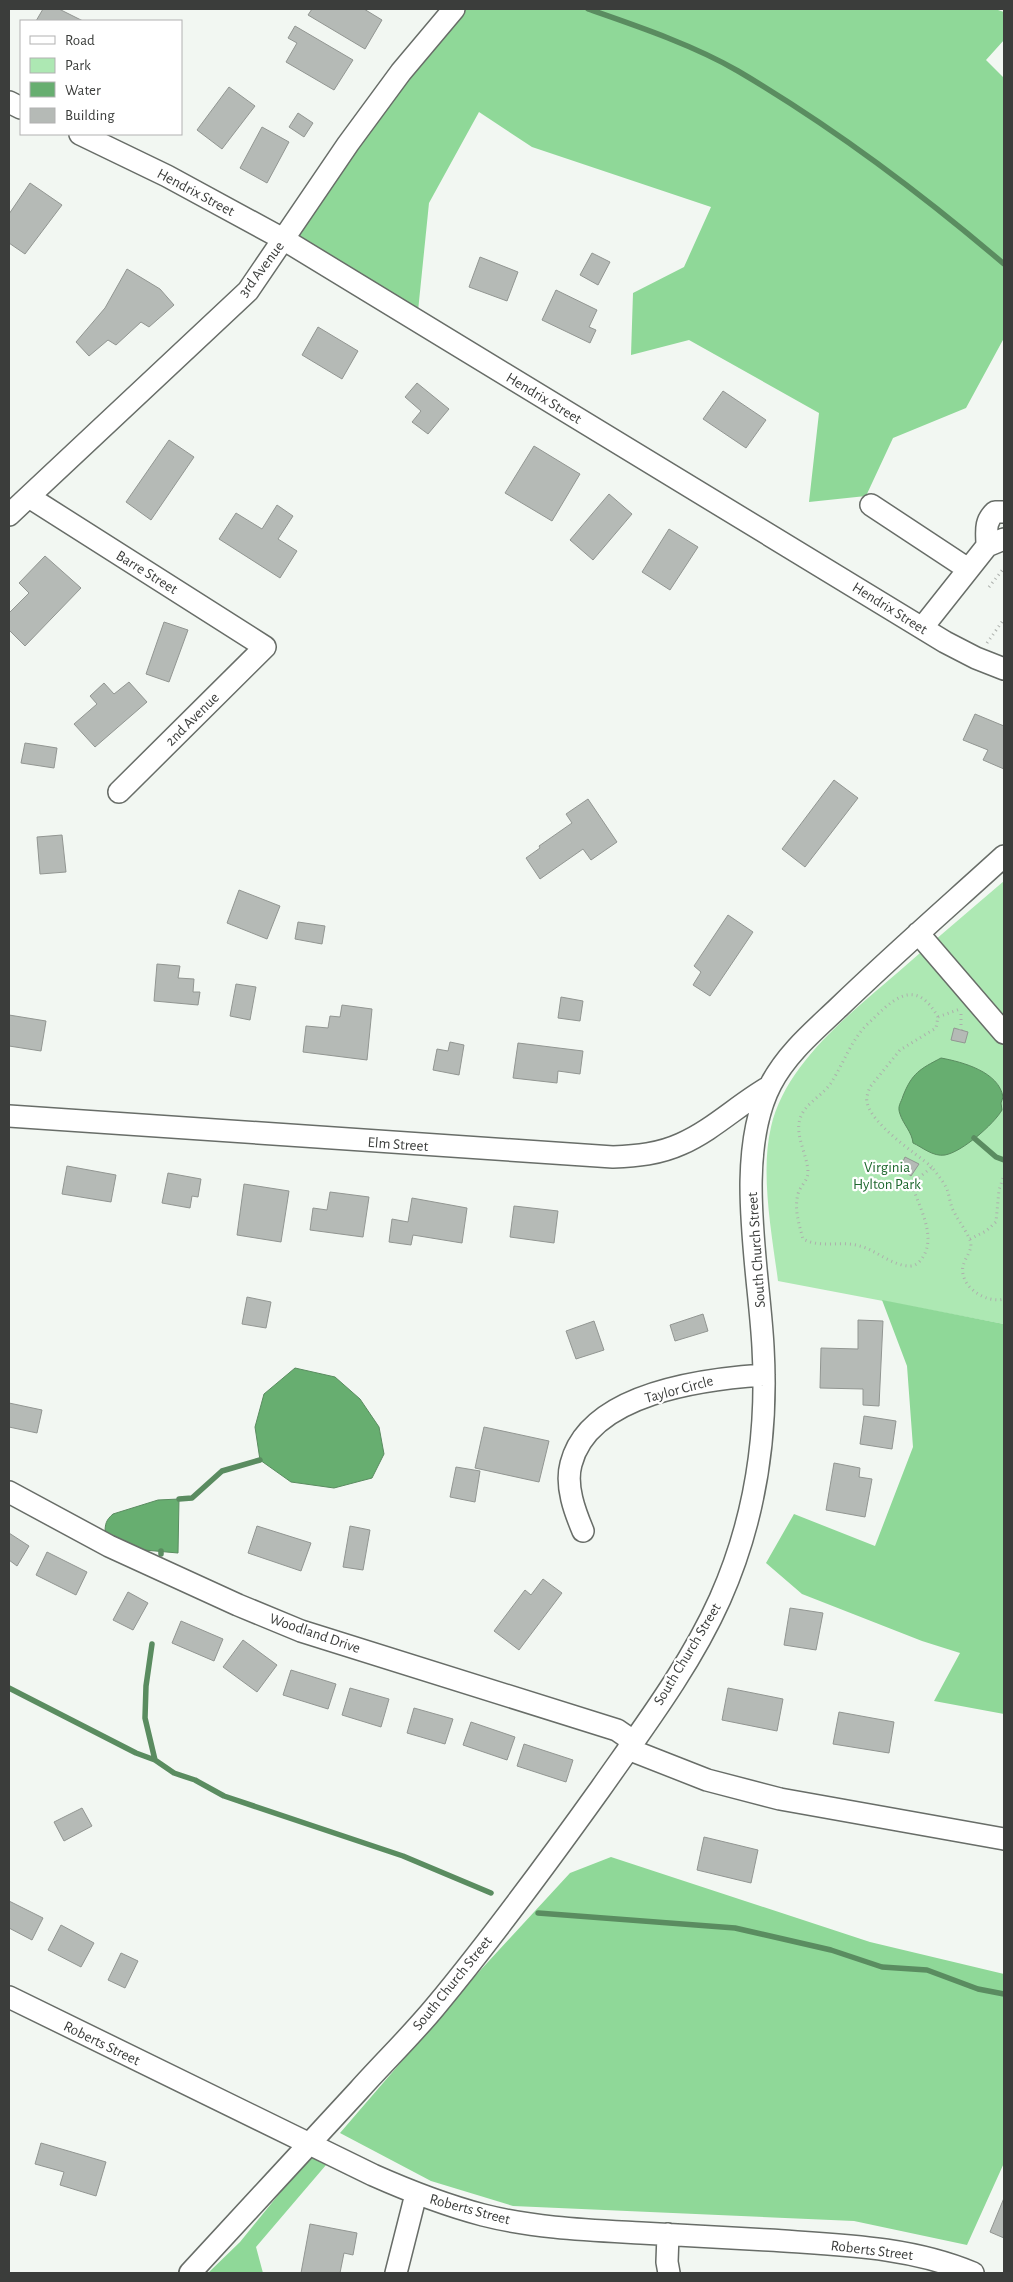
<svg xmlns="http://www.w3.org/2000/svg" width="1013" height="2282" font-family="'Alegreya Sans',sans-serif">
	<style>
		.green { fill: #ade8b3 }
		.forest { fill: #8fd898 }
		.water { fill: #67ae70; stroke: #5a8c60 }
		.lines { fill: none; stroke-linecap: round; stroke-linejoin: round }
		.stream { stroke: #5a8c60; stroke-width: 5.5 }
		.building { fill: #b5bab6; stroke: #929692 }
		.minor-casing { stroke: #686d68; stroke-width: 24 }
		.path { stroke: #acb0ac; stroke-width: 3; stroke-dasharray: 1 4; stroke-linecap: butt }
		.minor { stroke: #fff; stroke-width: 21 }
		.labels { text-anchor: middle; stroke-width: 4.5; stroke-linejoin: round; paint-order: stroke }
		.street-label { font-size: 15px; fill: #3b3d3b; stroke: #fff }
		.park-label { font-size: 15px; fill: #1e682e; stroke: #fff }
	</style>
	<rect width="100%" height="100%" fill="#f2f7f2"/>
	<path class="green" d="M1004,881V1324L778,1281C772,1235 760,1173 771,1127C786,1061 855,1010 904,967C937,938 971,909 1004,881Z"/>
	<path class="forest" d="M454,9H995L1004,12V40L986,60L1004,78V338L966,408L893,438L866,496L809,502L819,413L689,340L631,355L633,293L684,267L711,207L532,147L479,112L429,203L417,321L283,239Z
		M882,1300L1004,1324V1714L934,1701L960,1653L922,1641L802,1594L766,1563L794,1514L875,1546L913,1447L907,1366Z
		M611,1857L870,1942L1004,1974V2163L967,2245L854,2221L513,2206L431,2181L340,2133L476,1975L570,1873Z
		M310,2156L326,2165L256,2247L263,2273H208L240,2242Z"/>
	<path class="water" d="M941,1058C963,1062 999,1072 1003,1097L1001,1103L1002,1110C994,1124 962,1152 945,1155C933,1157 922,1147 913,1143C912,1132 903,1124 900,1114C897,1106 901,1103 903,1096C912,1073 920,1069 941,1058Z
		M295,1368L335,1377L360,1399L379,1427L384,1454L372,1478L334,1488L291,1482L260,1460L255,1427L264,1394Z
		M179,1499L178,1553L144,1550L117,1544L105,1533C105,1524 106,1520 113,1514L158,1500Z"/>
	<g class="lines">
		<path class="stream" d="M588,9C637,26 693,45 738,71C833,127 921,193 1004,264
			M974,1138L996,1157L1004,1160
			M179,1499L192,1498L222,1471L260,1460
			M161,1554V1551
			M152,1644L146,1686L145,1718L155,1760
			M9,1688L136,1753L155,1760L174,1773L195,1780L224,1796L403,1856L491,1893
			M538,1913L735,1928L831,1950L882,1967L927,1970L978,1989L1004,1994"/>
	</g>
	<path class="building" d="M43,9H59L83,21H36Z
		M312,9H364L382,20L365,49L308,15Z
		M295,26L353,60L334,90L286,62L297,43L288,38Z
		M229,87L255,106L222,149L197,130Z
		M298,113L313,123L304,137L289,127Z
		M262,127L289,142L267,183L240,168Z
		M30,183L62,205L25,254L9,243V214Z
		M592,253L610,262L598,285L580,275Z
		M480,257L518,272L507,301L469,287Z
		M127,269L160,289L174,305L149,327L141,322L116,345L108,340L89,356L76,342L105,308Z
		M556,290L597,310L589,327L596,330L590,343L542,320Z
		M318,327L358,351L342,379L302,355Z
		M417,383L449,409L428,434L412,422L421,411L405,397Z
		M723,391L766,420L746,448L703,419Z
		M169,440L194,457L151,520L126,502Z
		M534,446L580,474L552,521L505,493Z
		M609,494L632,514L593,560L570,540Z
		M277,505L293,516L278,539L297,551L280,578L219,539L236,513L262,529Z
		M669,529L698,547L670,590L642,572Z
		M45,556L81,588L25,646L9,630V613L29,593L19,583Z
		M164,622L188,630L169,682L146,674Z
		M129,682L147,702L95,747L74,724L97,704L90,696L104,683L114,694Z
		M975,714L1004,726V769L983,760L988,750L963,740Z
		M25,743L57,748L54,768L21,763Z
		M834,780L858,798L805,867L782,849Z
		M588,799L617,842L591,860L583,849L540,879L526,858L540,848L539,846L572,823L566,814Z
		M62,835L66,872L40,874L37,837Z
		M239,890L280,906L267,939L227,923Z
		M728,915L753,932L710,996L693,985L701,972L694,966Z
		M298,922L325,926L322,944L295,939Z
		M157,964L180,966L178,978L194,979L193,992H200L198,1005L154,1001Z
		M236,984L256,987L250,1020L230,1016Z
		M561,997L583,1001L580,1021L558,1018Z
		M342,1005L372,1009L367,1060L303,1052L306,1026L328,1028L330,1016L340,1017Z
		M9,1015L46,1021L41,1051L9,1046Z
		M954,1028L968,1032L965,1043L951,1040Z
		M450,1042L464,1045L459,1075L433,1070L437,1049L448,1051Z
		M518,1043L583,1051L580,1074L558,1071L557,1083L513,1078Z
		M905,1157L919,1164L911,1176L900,1168Z
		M67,1166L116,1175L111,1202L62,1194Z
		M168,1173L201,1179L198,1197L192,1196L190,1208L162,1203Z
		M244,1184L289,1191L281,1242L237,1235Z
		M330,1192L369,1197L363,1237L310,1230L313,1208L327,1210Z
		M412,1198L467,1208L462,1243L413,1235L411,1245L389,1242L392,1219L408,1222Z
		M514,1206L558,1211L554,1243L510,1237Z
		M247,1297L271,1302L266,1328L242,1324Z
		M703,1314L708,1331L675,1341L670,1325Z
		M858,1320L883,1321L879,1406L863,1405V1389L820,1388L821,1348L858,1349Z
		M594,1321L604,1350L576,1359L566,1331Z
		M9,1403L42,1410L37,1433L9,1427Z
		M864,1416L896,1421L892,1449L860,1444Z
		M484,1427L549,1441L539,1482L475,1468Z
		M834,1463L860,1468L859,1477L872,1479L865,1517L826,1510Z
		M456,1467L480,1471L475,1502L450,1497Z
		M257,1526L311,1543L301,1571L248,1553Z
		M350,1526L370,1530L363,1570L343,1567Z
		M9,1533L29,1546L17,1566L9,1560Z
		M47,1552L87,1572L76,1595L36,1575Z
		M543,1579L562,1593L519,1650L494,1631L525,1590L531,1595Z
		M128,1592L148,1603L133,1630L113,1620Z
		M790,1608L823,1613L816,1650L784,1645Z
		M181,1621L223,1639L214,1661L172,1643Z
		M243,1640L277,1665L257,1692L223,1667Z
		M291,1670L336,1684L328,1709L283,1695Z
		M350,1688L389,1699L381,1727L342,1715Z
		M728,1688L783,1699L777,1731L722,1720Z
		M414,1708L453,1719L445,1744L407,1733Z
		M839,1712L894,1722L889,1753L833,1744Z
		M471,1722L515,1737L507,1760L463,1745Z
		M524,1744L573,1760L566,1782L517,1766Z
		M82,1808L92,1826L64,1841L54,1822Z
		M704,1837L758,1850L751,1883L697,1870Z
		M9,1901L43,1918L32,1940L9,1928Z
		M61,1925L94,1943L81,1967L48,1950Z
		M121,1953L138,1961L125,1988L108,1980Z
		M41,2143L106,2162L96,2196L60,2185L64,2172L35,2164Z
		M1004,2198V2238L990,2232Z
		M310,2224L357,2233L353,2255L344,2253L340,2273H301Z"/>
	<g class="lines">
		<defs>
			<path id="minor" d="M9,102L21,108
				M80,134L167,176L283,239L945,642L976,658L1004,669
				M29,497L265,647L119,792
				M871,505L968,569
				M9,515L248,291L348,144L401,72L454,9
				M987,546C987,532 984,522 995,512H1004
				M922,628L987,546L1004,539
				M918,933L1004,1033
				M9,1116L613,1157C637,1156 659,1154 681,1144C713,1130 739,1104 769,1087
				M9,1492L109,1546L238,1605L301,1631L617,1730L633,1741
				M583,1531C575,1512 565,1486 571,1464C589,1393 704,1379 764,1375
				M628,1749L707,1780L780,1799L1004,1839
				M9,1997L373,2175C409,2191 445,2205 483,2215C534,2228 588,2230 641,2233C683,2235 726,2238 769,2240C838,2245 909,2246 973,2273
				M668,2234L667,2262L669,2273
				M190,2273C246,2212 303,2151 359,2090C384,2062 411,2036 435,2007C493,1937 548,1862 601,1788C643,1728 690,1666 720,1599C756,1518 768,1434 763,1347C759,1269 734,1155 771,1084C787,1053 815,1030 839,1007C893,955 949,906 1004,856
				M396,2273L416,2194"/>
		</defs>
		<use href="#minor" class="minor-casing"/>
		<path class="path" d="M989,587L1004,568
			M987,643L1004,619
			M961,1014V1030
			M938,1017C918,982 899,993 875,1017C871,1021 866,1025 862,1030C849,1046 842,1066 831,1083C824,1094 808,1102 802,1114C792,1133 808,1154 808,1173C807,1182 800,1186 798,1194C794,1209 799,1224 803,1239C822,1249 841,1240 860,1246C876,1250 892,1266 910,1266C914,1266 917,1264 920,1261C938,1240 921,1211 913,1188L916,1180L932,1167C937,1174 943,1181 947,1189C949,1195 950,1202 952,1208C957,1219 964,1227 969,1238C975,1248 965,1257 963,1266C959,1287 987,1304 1004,1299
			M932,1167C915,1153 871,1124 867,1102C866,1098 868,1092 870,1087L900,1050L936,1028L938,1017L960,1009
			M970,1239L986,1231L996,1222L999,1190L1004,1175"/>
		<use href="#minor" class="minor"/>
	</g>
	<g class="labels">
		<g class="street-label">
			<text transform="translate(196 192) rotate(28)" y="5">Hendrix Street</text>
			<text transform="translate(261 269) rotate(-53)" y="5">3rd Avenue</text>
			<text transform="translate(544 398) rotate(31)" y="5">Hendrix Street</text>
			<text transform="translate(147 572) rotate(32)" y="5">Barre Street</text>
			<text transform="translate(890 608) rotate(32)" y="5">Hendrix Street</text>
			<text transform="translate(192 719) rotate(-45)" y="5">2nd Avenue</text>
			<text transform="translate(398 1144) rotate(4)" y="5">Elm Street</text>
			<text transform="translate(756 1250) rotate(-94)" y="5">South Church Street</text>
			<text transform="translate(679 1389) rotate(-15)" y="5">Taylor Circle</text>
			<text transform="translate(315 1633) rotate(19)" y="5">Woodland Drive</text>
			<text transform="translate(687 1654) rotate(-59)" y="5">South Church Street</text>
			<text transform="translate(452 1983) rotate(-51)" y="5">South Church Street</text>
			<text transform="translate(102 2043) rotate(26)" y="5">Roberts Street</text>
			<text transform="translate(470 2209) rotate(15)" y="5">Roberts Street</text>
			<text transform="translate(872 2250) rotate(7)" y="5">Roberts Street</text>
		</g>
		<g class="park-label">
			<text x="887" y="1172">Virginia<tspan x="887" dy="17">Hylton Park</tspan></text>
		</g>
	</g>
	<rect width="1013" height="2282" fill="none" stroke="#3b3d3b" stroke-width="20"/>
	<rect x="20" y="20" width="162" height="115" fill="#ffffff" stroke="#b1b1b1"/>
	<rect x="30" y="36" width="25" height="8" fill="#ffffff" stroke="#b1b1b1"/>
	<text x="65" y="45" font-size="15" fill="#3b3d3b">Road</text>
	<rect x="30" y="58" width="25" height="15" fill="#ade8b3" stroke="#b1b1b1"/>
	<text x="65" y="70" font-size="15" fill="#3b3d3b">Park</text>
	<rect x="30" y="82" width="25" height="15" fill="#67ae70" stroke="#b1b1b1"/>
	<text x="65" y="95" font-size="15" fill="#3b3d3b">Water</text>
	<rect x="30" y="108" width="25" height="15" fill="#b5bab6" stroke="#b1b1b1"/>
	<text x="65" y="120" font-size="15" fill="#3b3d3b">Building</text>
</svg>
